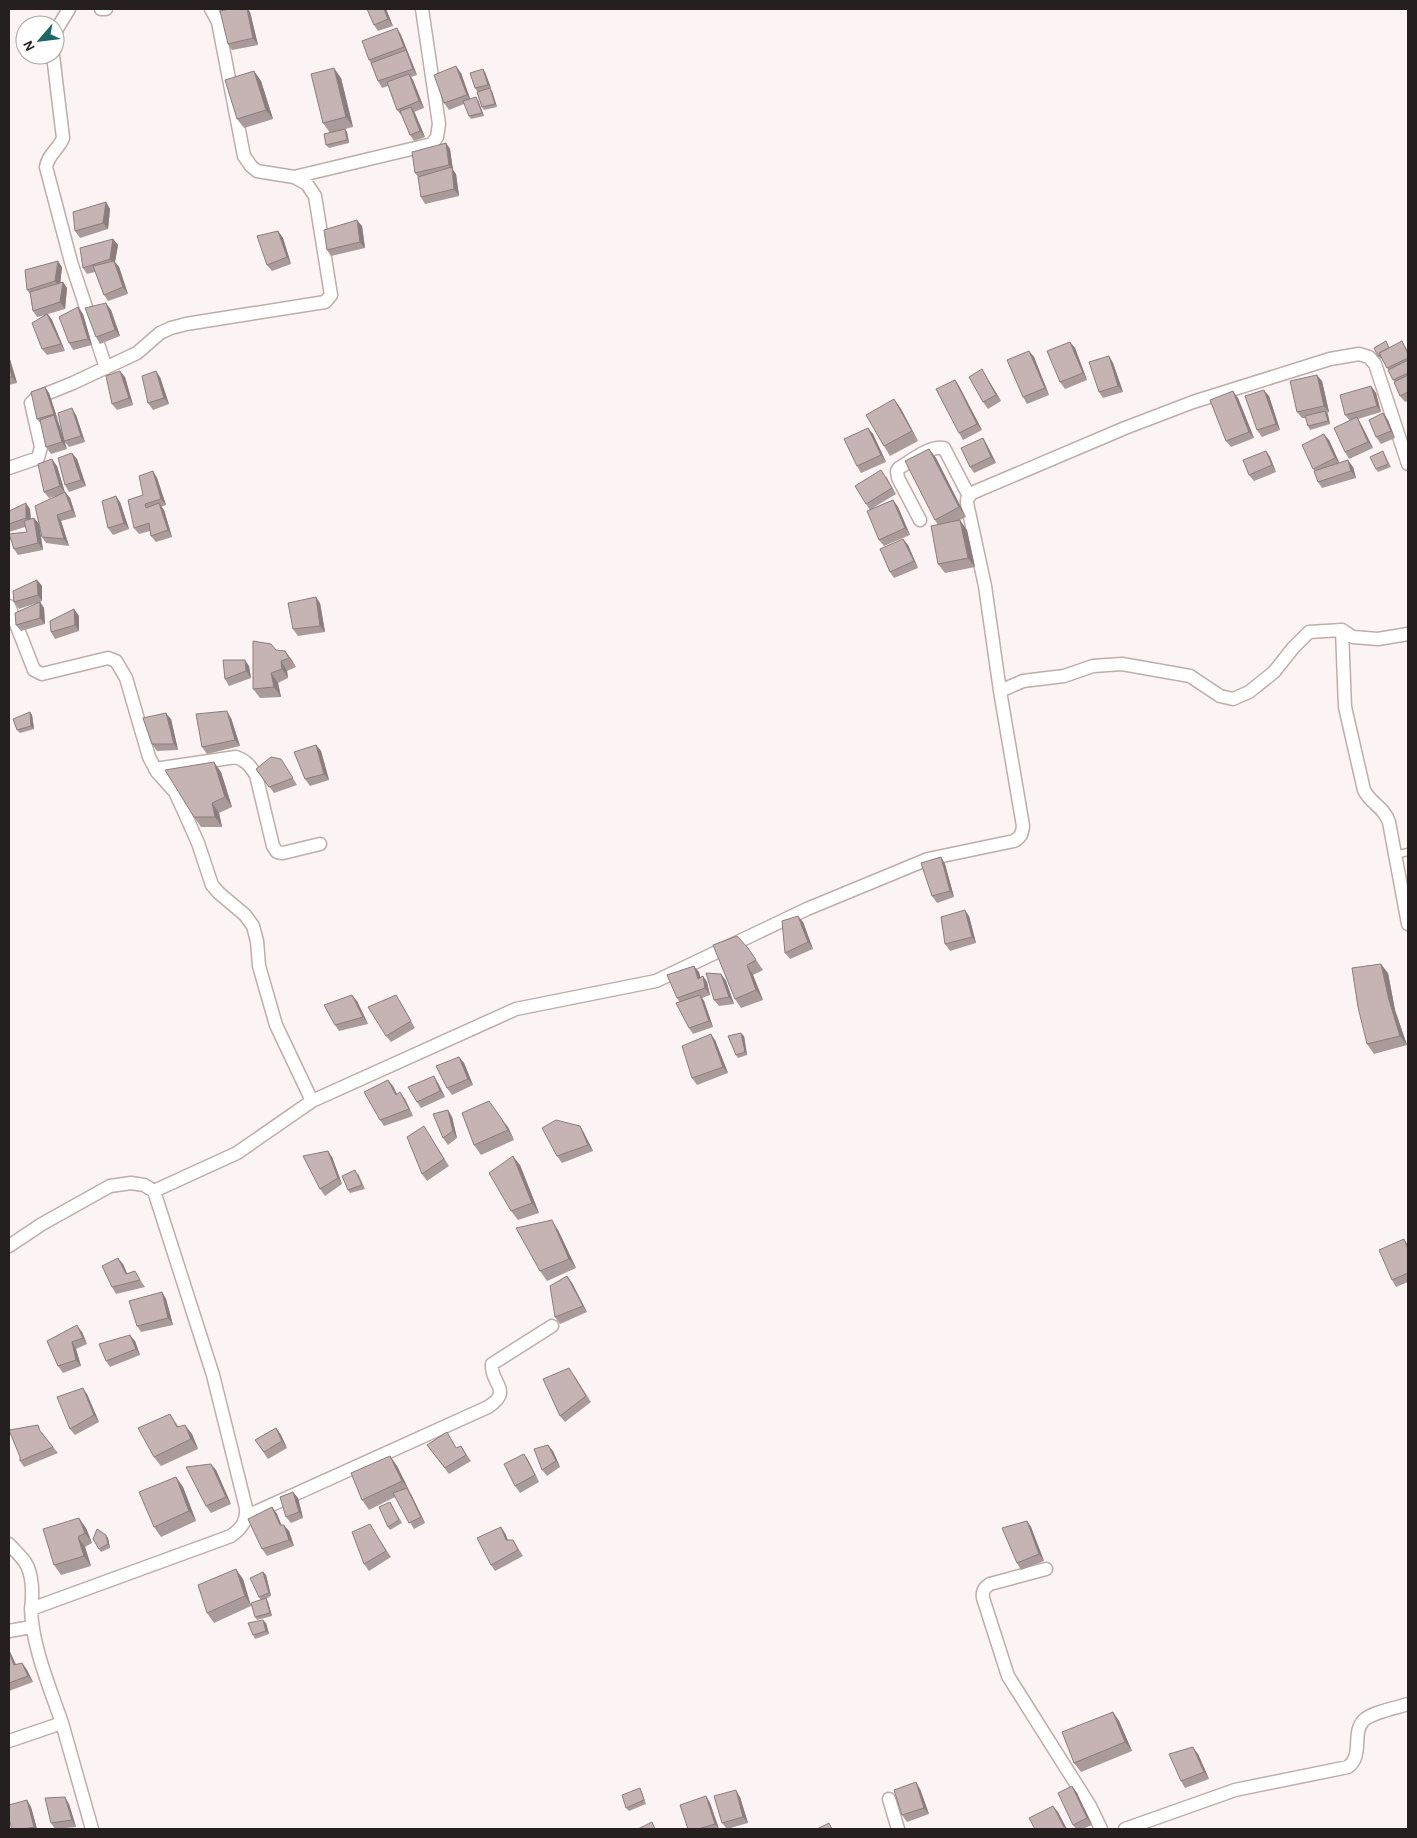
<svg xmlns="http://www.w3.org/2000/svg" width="1417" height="1838" font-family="'Alegreya Sans',sans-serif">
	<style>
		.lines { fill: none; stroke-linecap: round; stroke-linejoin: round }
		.service-casing { stroke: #bfacac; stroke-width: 9 }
		.minor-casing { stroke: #bfacac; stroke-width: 15 }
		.service { stroke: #fff; stroke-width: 6 }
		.minor { stroke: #fff; stroke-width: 12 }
		.wall { fill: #aa9a9a }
		.shaded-wall { fill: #8b7d7d }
		.building { fill: #c6b3b3; stroke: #8b7d7d }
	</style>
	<rect width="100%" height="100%" fill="#fcf4f4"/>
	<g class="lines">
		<defs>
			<path id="service" d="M1395,855L1408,852"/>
			<path id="minor" d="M101,9H106
				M55,36V32L69,9
				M53,55L63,138C59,149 48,154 46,167L71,262L106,368
				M294,177L432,144L437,137L439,124L422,9
				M9,468L38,458L41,447L31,403L36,398L73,383L137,353L160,333L171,328L186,324L325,302L331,295L315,196L307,184L294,177L257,171L251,166L244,156L218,22L211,9
				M920,520L898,478L897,471L899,468C911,461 930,445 944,448L969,496
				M9,606L34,670L42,674L108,658L116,661L126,678L149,757L157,772L175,792L186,816L198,843L212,885L219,893L245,915L253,926L257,941L259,966L276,1025L312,1101
				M1342,630L1345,707L1364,790C1370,803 1384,807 1389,822L1408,924
				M1000,691L1023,681L1064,676L1093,666L1122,664L1190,676L1220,696L1233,699L1249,692L1274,672L1293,648L1309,632L1342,630L1353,637L1378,639L1408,634
				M155,769L236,757C247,761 250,766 256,775L273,846L277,852L283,853L320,844
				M9,1246L42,1224L110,1186L131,1183L144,1185L154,1191
				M247,1516L488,1407C514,1390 490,1384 492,1364L552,1326
				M9,1544C14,1550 20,1555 25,1562C33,1574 33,1595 31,1609
				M1046,1569L990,1584C984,1588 982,1591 983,1598L1008,1676L1090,1806L1101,1829
				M9,1631L31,1627
				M62,1723L92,1829
				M9,1741L62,1723C50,1688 32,1646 31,1609L231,1536C242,1528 247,1521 246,1508L213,1375L154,1191L237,1153L312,1101L516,1009L656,981L807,909L928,859L1014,841C1021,837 1022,834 1023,826L1000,691L985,586L967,503V499L972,493L1125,428L1193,402L1330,359L1359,354L1369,357L1375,364L1408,464
				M889,1799L898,1829
				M1125,1829L1235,1790L1348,1767C1364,1755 1351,1733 1364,1720C1373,1712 1396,1708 1408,1704"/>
		</defs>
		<use href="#service" class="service-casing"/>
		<use href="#minor" class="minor-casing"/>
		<use href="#service" class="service"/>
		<use href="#minor" class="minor"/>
	</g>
	<path class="wall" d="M386,9L393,26L378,31L374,25Z
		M250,12L258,45L232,50L228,44Z
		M397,28L401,35L417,75L411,77L413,80L424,108L414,112L425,137L414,141L410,135L402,116L397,110L388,86L382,88L378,81L371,63L369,60Z
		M254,71L261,81L273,119L244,128L237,119Z
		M485,72L491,88H490L492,91L497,107L484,110L482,107L477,91L475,88Z
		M461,73L470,99L478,100L484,116L471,119L469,116L464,104L449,110L444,103Z
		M341,78L353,127L345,129L347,132L349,143L329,148L326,145L330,133L323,123Z
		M446,143L450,149L453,170L456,174L459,196L425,204L421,197L418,177L415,173Z
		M106,202L110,209L108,229L80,238L75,231Z
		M362,226L365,248L331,256L327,250Z
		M278,231L283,238L291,264L272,271L267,265Z
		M113,239L118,245L115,262L119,267L128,294L108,301L104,295L95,272L87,274L83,268Z
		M62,267L60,283L63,282L67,288L65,309L48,314L52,320L65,351L47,355L42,349L46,315L37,317L33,311L30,294L27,290Z
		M78,307L83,314L92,345L73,350L69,343Z
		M111,310L120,336L100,344L96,337Z
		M1402,341L1408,351V401L1405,402L1400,396L1394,381L1382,358L1381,359L1378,356L1390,348Z
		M1070,342L1075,348L1087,380L1065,389L1060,382Z
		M1029,351L1034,357L1049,395L1027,404L1023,397Z
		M9,356L17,383L9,385Z
		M1109,356L1113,363L1123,392L1103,398L1099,392Z
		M986,376L1001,401L988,409L983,402Z
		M125,377L133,405L117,410L112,404Z
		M160,377L169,404L153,410L148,403Z
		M955,380L959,386L982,430L963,440L959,433Z
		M1322,381L1329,412L1327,413L1330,424L1310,430L1308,426L1306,418H1302L1297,412Z
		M1371,386L1376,393L1381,412L1358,419L1361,424L1373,448L1349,459L1345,452L1350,421L1345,415Z
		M45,387L49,393L64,440L76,415L85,442L69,447L64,441L67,449L51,454L46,447L41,424L37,419Z
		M1269,396L1280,430L1262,437L1257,430Z
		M1238,398L1254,438L1231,447L1226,441Z
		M894,399L901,409L918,441L890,456L884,446Z
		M1383,413L1388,420L1395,438L1381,444L1376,437Z
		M868,428L873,434L886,462L861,473L857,466Z
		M983,438L987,445L996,463L974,473L970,467Z
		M1329,440L1339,463L1353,467L1356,478L1322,488L1318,482L1315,471L1313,469Z
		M929,449L936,458L966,517L958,521L967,530L975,567L945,573L938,564V525L935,520Z
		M1266,451L1270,457L1276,472L1254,481L1249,475Z
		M1385,455L1391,467L1378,472L1376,469Z
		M77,459L86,486L69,492L65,485Z
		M57,466L65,492L70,498L76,517L61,521L69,546L46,543L42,537L59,495L49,498L44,492Z
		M153,471L157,478L166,505L161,507L164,510L172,537L156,542L151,536L150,531L139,534L134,528L143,495Z
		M886,476L896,494L871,509L893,500L898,507L910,535L884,546L879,540L870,510L866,504Z
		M120,502L129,529L113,535L108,528Z
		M30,509L31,519L34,518L39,524L43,550L18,555L14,549L27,532L25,527L9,532V511Z
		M903,539L908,545L918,568L894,578L890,572Z
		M37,580L42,586V601L40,602L44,608L45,624L21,631L16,625L37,603L19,609L14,602Z
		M320,603L325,632L298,636L293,629Z
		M74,609L79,616V631L55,639L51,632Z
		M276,650L285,651L296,667L287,671L288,678L278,683L281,697L260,698L253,689Z
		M249,666L251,678L229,686L225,679Z
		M30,712L32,715L34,729L20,733L17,730Z
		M231,718L240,746L207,754L202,747Z
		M171,719L178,750L157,751L152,744Z
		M316,745L321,751L329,780L310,786L305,779Z
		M281,759L297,785L274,793L256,769Z
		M221,772L232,807L219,813L222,827H201L194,817Z
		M941,857L945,864L954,897L937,903L932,896Z
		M969,916L976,943L950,951L945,944Z
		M803,922L813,949L790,959L785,953Z
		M748,948L763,970L753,975L763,1000L741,1008L735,999Z
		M699,972L700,977L703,976L707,982L710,995L702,998L704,1001L713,1027L693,1034L689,1028L679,1001L677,998Z
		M1388,973L1395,1010L1407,1045L1374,1054L1367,1044Z
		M721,974L726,981L734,1004L719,1006L714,1000Z
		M357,1001L368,1024L339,1031L335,1025Z
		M400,1001L415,1028L391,1042L386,1036Z
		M744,1036L747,1055L738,1058L736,1055Z
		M715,1040L728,1073L697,1085L692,1078Z
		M459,1057L464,1063L473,1085L452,1095L447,1088Z
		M438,1083L445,1097L421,1108L417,1102Z
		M393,1086L397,1094L405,1099L413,1116L384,1126L380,1120Z
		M448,1110L452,1117L457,1138L448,1145L443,1138Z
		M580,1126L584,1133L593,1151L562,1163L557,1156Z
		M508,1127L514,1140L481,1155L474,1145Z
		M428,1133L449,1166L427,1181L422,1174Z
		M332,1157L342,1184L325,1196L320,1189Z
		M520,1165L539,1213L518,1220L511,1211Z
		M358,1173L365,1189L350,1193L348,1190Z
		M558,1230L576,1268L547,1281L540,1271Z
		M1404,1239L1408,1245V1282L1396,1287L1392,1280Z
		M123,1264L127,1274L139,1278L145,1287L116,1294L112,1287Z
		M567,1276L572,1283L587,1312L560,1324L555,1317Z
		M162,1292L166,1299L173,1325L141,1332L137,1326Z
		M82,1332L87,1344L76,1349L81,1366L63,1373L58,1366L47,1341Z
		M135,1341L140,1355L110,1367L106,1361Z
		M574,1375L591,1402L565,1422L560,1416Z
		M87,1394L99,1422L75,1435L70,1429Z
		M170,1414L178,1426L192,1434L198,1449L161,1466L154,1457Z
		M276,1428L281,1435L287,1448L268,1459L255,1440Z
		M42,1432L44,1436L58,1453L24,1467L20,1461Z
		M451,1439L456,1448L461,1446L471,1461L449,1474L427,1445Z
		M553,1451L560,1467L547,1476L542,1470Z
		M524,1454L528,1460L539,1482L520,1493L515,1486Z
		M390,1456L397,1466L425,1523L414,1529L395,1497L369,1510L362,1500Z
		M216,1470L231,1504L211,1513L206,1506Z
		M176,1477L183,1487L196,1521L161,1537L154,1527Z
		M293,1492L298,1498L303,1518L291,1523L286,1517Z
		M390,1502L402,1523L390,1530L388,1527Z
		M272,1507L277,1514L281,1525L289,1531L294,1546L267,1556L262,1549Z
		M1027,1521L1031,1527L1044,1561L1021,1570L1017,1563Z
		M86,1528L92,1543L85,1547L91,1566L61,1575L54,1565Z
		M374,1531L391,1557L369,1571L364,1564Z
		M505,1533L508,1540H513L523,1556L495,1571L491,1565Z
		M108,1538L110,1548L101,1552L99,1549Z
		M263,1572L266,1575L271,1596L266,1599L268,1602L272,1616L257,1620L255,1617L261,1600L259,1597Z
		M243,1579L251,1606L214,1623L207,1613Z
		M266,1623L269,1634L255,1639L253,1635Z
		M9,1650L16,1664L22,1663L27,1670L33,1682L9,1691Z
		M1113,1712L1119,1721L1132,1751L1081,1772L1074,1763Z
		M1198,1754L1209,1779L1185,1788L1181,1781Z
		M1072,1786L1077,1793L1092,1825L1082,1829H1076L1073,1825Z
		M640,1788L642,1792L646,1804L629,1811L626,1808Z
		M920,1789L929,1814L907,1822L902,1815Z
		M706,1796L710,1803L719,1829H688Z
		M740,1797L748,1823L727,1829L722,1823Z
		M27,1800L31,1807L37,1829H12Z
		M69,1804L76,1827L55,1829L51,1823Z"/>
	<path class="shaded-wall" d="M247,9H248L250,12L258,45L253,38Z
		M384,9H386L393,26L388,19Z
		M397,28L401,35L417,75L413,69Z
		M456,66L461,73L471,101L467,95Z
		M334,68L341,78L353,127L346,117Z
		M483,69L485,72L491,88L488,85Z
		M254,71L261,81L273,119L266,110Z
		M409,74L413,80L424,108L419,101Z
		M490,88L492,91L497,107L495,104Z
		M476,97L478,100L484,116L482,113Z
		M411,107L415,113L425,137L420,131Z
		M345,129L347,132L349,143L347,140Z
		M446,143L450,149L453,170L456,174L459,196L454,189L452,169L449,165Z
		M106,202L110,209L108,229L103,223Z
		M357,220L362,226L365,248L360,242Z
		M278,231L283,238L291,264L287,257Z
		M113,239L118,245L115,262L119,267L128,294L123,287L115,265L110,259Z
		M58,261L62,267L60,287L55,281Z
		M63,282L67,288L65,309L60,302Z
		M106,303L111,310L120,336L115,330Z
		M78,307L83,314L92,345L88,339Z
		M47,314L52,320L65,351L61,344Z
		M1070,342L1075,348L1087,380L1083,373Z
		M1029,351L1034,357L1049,395L1045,388Z
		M9,356L17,383L12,377L9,365Z
		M1109,356L1113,363L1123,392L1118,386Z
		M982,369L986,376L1001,401L996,395Z
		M120,371L125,377L133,405L129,398Z
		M156,371L160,377L169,404L164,398Z
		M1317,375L1322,381L1329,412L1324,406Z
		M955,380L959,386L982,430L977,424Z
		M1371,386L1376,393L1381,412L1377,406Z
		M45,387L49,393L58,420L54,414Z
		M1264,390L1269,396L1280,430L1276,424Z
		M1233,391L1238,398L1254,438L1249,432Z
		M894,399L901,409L918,441L912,431Z
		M72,408L76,415L85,442L81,436Z
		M1325,411L1328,414L1330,424L1328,421Z
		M1383,413L1388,420L1395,438L1391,431Z
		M54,415L58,421L67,449L62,442Z
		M1357,417L1361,424L1373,448L1368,442Z
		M868,428L873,434L886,462L881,455Z
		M1324,434L1329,440L1340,464L1335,458Z
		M983,438L987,445L996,463L991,457Z
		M929,449L936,458L966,517L959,507Z
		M1266,451L1270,457L1276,472L1272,465Z
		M72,453L77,459L86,486L81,480Z
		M52,459L57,466L65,493L60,486Z
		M1348,460L1353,467L1356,478L1351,471Z
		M153,471L157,478L166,505L161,499Z
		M65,492L70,498L76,517L72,510Z
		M116,496L120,502L129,529L124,523Z
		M893,500L898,507L910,535L905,528Z
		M26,503L30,509L31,525L26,518Z
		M159,503L164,510L172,537L168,530Z
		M57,515L61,521L69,546L64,539Z
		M34,518L39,524L43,550L38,543Z
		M960,520L967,530L975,567L968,558Z
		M903,539L908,545L918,568L914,561Z
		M37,580L42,586V601L38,595Z
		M316,597L320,603L325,632L320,626Z
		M40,602L44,608L45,624L40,618Z
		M74,609L79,616V631L75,625Z
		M285,651L292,660L296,667L289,658Z
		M245,660L249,666L251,678L246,671Z
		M281,661L287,671L288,678L282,669Z
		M271,673L278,683L281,697L274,687Z
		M227,711L231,718L240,746L235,740Z
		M30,712L32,715L34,729L31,726Z
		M166,713L171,719L178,750L174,744Z
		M316,745L321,751L329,780L324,774Z
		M214,762L221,772L232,807L225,797Z
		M212,803L219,813L222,827L215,817Z
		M941,857L945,864L954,897L950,891Z
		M965,910L969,916L976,943L972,937Z
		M798,916L803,922L813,949L808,942Z
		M1381,964L1388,973L1395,1010L1407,1045L1400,1036L1389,1000Z
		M747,965L753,975L763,1000L756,990Z
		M694,966L699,972L702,985L698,979Z
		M721,974L726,981L734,1004L729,997Z
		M703,976L707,982L710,995L705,988Z
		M352,995L357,1001L368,1024L363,1017Z
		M700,995L704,1001L713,1027L709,1021Z
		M741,1033L744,1036L747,1055L745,1052Z
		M711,1034L715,1040L728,1073L723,1067Z
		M459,1057L464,1063L473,1085L468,1079Z
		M434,1076L438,1083L445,1097L440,1091Z
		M388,1080L393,1086L400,1101L396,1095Z
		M400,1092L405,1099L413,1116L409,1109Z
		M448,1110L452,1117L457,1138L453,1131Z
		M501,1118L508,1127L514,1140L508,1130Z
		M580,1126L584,1133L593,1151L588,1145Z
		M328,1151L332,1157L342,1184L338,1178Z
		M513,1156L520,1165L539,1213L532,1203Z
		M552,1220L558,1230L576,1268L569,1259Z
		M118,1258L123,1264L130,1280L126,1274Z
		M567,1276L572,1283L587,1312L583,1306Z
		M162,1292L166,1299L173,1325L168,1318Z
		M77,1325L82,1332L87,1344L83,1338Z
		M130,1335L135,1341L140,1355L136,1349Z
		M72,1342L76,1349L81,1366L76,1360Z
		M83,1388L87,1394L99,1422L94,1415Z
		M185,1425L192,1434L198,1449L191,1439Z
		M276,1428L281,1435L287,1448L282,1441Z
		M548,1445L553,1451L560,1467L556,1461Z
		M524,1454L528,1460L539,1482L535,1475Z
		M390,1456L397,1466L409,1490L402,1481Z
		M211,1464L216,1470L231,1504L226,1497Z
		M176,1477L183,1487L196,1521L189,1511Z
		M407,1488L411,1494L425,1523L421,1517Z
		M293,1492L298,1498L303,1518L299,1512Z
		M272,1507L277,1514L284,1531L280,1525Z
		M79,1518L86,1528L92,1543L85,1533Z
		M1027,1521L1031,1527L1044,1561L1039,1554Z
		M284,1525L289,1531L294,1546L289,1540Z
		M501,1527L505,1533L510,1546L506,1540Z
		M106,1535L108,1538L110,1548L108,1544Z
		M78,1537L85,1547L91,1566L84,1556Z
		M236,1569L243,1579L251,1606L245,1596Z
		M263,1572L266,1575L271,1596L269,1593Z
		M266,1598L268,1602L272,1616L270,1613Z
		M263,1620L266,1623L269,1634L266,1631Z
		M9,1650L12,1656L18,1671L14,1665Z
		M22,1663L27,1670L33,1682L28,1676Z
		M1113,1712L1119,1721L1132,1751L1125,1742Z
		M1193,1747L1198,1754L1209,1779L1204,1772Z
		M916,1782L920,1789L929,1814L924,1808Z
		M1072,1786L1077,1793L1092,1825L1087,1818Z
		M736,1790L740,1797L748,1823L743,1817Z
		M706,1796L710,1803L719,1829L715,1824Z
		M65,1797L69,1804L76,1827L72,1820Z
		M27,1800L31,1807L37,1829H36L34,1827Z
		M1053,1806L1058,1812L1067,1829H1065Z"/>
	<path class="building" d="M230,9H247L253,38L228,44L220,11Z
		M367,9H384L388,19L374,25Z
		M397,28L404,47L369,60L362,41Z
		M406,50L413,69L378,81L371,63Z
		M456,66L467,95L444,103L434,75Z
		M334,68L346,117L323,123L311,74Z
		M483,69L488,85L475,88L470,73Z
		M254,71L266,110L237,119L225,80Z
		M409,74L419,101L397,110L387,82Z
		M490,88L495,104L482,107L477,92Z
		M476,97L482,113L469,116L463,101Z
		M411,107L420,131L410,135L400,111Z
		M345,129L347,140L326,145L324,134Z
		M446,143L449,165L415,173L412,152Z
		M452,167L454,189L421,197L418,177Z
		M106,202L103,223L75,231L73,212Z
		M357,220L360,242L327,250L324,230Z
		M278,231L287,257L267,265L257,236Z
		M113,239L110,259L83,268L80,248Z
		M58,261L55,281L27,290L25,270Z
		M114,261L123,287L104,295L93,266Z
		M63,282L60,302L33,311L30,292Z
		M106,303L115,330L96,337L85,308Z
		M78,307L88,339L69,343L59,317Z
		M47,314L61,344L42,349L32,323Z
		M1386,341L1389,348L1379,353L1381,355L1378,356L1374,348Z
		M1402,341L1408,354V358L1387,368L1379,353Z
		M1070,342L1083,373L1060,382L1047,351Z
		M1029,351L1045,388L1023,397L1007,360Z
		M1109,356L1118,386L1099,392L1089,362Z
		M1408,360V373L1393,380L1388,370Z
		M9,365L12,377H9Z
		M982,369L996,395L983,402L969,377Z
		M120,371L129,398L112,404L106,376Z
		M156,371L164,398L148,403L142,376Z
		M1317,375L1324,406L1297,412L1290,381Z
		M1408,375V392L1400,396L1394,382Z
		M955,380L977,424L959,433L936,389Z
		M1371,386L1377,406L1345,415L1340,395Z
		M45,387L54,414L37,419L31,392Z
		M1264,390L1276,424L1257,430L1245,396Z
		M1233,391L1249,432L1226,441L1210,400Z
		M894,399L912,431L884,446L866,415Z
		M72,408L81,436L64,441L58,413Z
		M1325,411L1328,421L1308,426L1305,416Z
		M1383,413L1391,431L1376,437L1369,420Z
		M54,415L62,442L46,447L40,420Z
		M1357,417L1368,442L1345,452L1334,428Z
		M868,428L881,455L857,466L844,439Z
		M1324,434L1335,458L1313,469L1302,445Z
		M983,438L991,457L970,467L961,448Z
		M929,449L959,507L935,520L905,461Z
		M1266,451L1272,465L1249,475L1243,460Z
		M1383,451L1388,464L1376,469L1370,457Z
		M72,453L81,480L65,485L58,458Z
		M52,459L60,486L44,492L38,464Z
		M1348,460L1351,471L1318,482L1314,471Z
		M881,470L892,488L866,504L855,486Z
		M153,471L161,499L145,504L146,508L159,503L168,530L151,536L149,523L134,528L128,500L143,495L139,476Z
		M65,492L72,510L57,515L64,539L42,537L35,506Z
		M116,496L124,523L108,528L102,501Z
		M893,500L905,528L879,540L867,511Z
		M26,503V518L9,524V511Z
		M34,518L38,543L14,549L9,534L27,532L24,521Z
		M960,520L968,558L938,564L931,526Z
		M903,539L914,561L890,572L880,549Z
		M37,580L38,595L14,602L13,591Z
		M316,597L320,626L293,629L288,603Z
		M40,602V618L16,625L15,613Z
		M74,609L75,625L51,632L50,621Z
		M253,641L271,644L276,650L285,651L289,658L281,661L282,669L271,673L274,687L253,689Z
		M223,660H245L246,671L225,679Z
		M227,711L235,740L202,747L196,714Z
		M30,712L31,726L17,730L13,719Z
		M166,713L174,744H152L143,718Z
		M316,745L324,774L305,779L294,752Z
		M271,757L281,759L293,778L269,787L256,769Z
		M214,762L225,797L212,803L215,817H194L165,770Z
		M941,857L950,891L932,896L921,863Z
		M965,910L972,937L945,944L941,917Z
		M798,916L808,942L785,953L782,921Z
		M737,936L748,948L756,960L747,965L756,990L735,999L713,945Z
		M1381,964L1389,1000L1400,1036L1367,1044L1358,1007L1352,968Z
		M694,966L698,979L703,976L705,988L677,998L667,975Z
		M706,973L721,974L729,997L714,1000Z
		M352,995L363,1017L335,1025L324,1005Z
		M396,995L411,1021L386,1036L368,1007Z
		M700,995L709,1021L689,1028L676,1003Z
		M741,1033L745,1052L736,1055L728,1036Z
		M711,1034L723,1067L692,1078L682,1046Z
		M459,1057L468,1079L447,1088L436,1066Z
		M434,1076L440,1091L417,1102L408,1087Z
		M388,1080L396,1095L400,1092L409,1109L380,1120L364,1092Z
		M489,1101L501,1118L508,1130L474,1145L462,1113Z
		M448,1110L453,1131L443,1138L433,1114Z
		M556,1120L580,1126L588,1145L557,1156L542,1128Z
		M424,1126L444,1159L422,1174L407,1137Z
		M328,1151L338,1178L320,1189L303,1156Z
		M513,1156L532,1203L511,1211L489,1173Z
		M355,1170L362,1185L348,1190L342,1176Z
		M552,1220L569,1259L540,1271L516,1228Z
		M1404,1239L1408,1249V1273L1392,1280L1379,1250Z
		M118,1258L126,1274L135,1271L140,1280L112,1287L102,1266Z
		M567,1276L583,1306L555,1317L550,1286Z
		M162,1292L168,1318L137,1326L129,1301Z
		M77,1325L83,1338L72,1342L76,1360L58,1366L47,1341Z
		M130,1335L136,1349L106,1361L99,1344Z
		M569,1368L586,1396L560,1416L543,1379Z
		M83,1388L94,1415L70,1429L57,1397Z
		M170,1414L177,1427L185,1425L191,1439L154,1457L138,1428Z
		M38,1425L40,1431L53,1447L20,1461V1457L9,1430Z
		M276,1428L282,1441L264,1452L255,1440Z
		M447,1432L456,1448L461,1446L466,1455L445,1468L427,1445Z
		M548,1445L556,1461L542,1470L534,1449Z
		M524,1454L535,1475L515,1486L504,1464Z
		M390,1456L402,1481L362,1500L351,1473Z
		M211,1464L226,1497L206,1506L186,1467Z
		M176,1477L189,1511L154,1527L139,1492Z
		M407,1488L421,1517L409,1523L393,1493Z
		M293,1492L299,1512L286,1517L280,1497Z
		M390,1502L399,1520L388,1527L379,1507Z
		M272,1507L280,1525H284L289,1540L262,1549L248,1519Z
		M79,1518L85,1533L78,1537L84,1556L54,1565L43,1529Z
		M1027,1521L1039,1554L1017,1563L1002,1528Z
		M370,1524L386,1551L364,1564L352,1532Z
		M501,1527L506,1540H513L518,1550L491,1565L477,1538Z
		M97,1529L106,1535L108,1544L99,1549L93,1539Z
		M236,1569L245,1596L207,1613L198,1585Z
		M263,1572L269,1593L259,1597L250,1578Z
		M266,1598L270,1613L255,1617L251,1603Z
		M263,1620L266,1631L253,1635L248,1623Z
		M9,1652L14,1665L22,1663L28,1676L9,1683Z
		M1113,1712L1125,1742L1074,1763L1062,1732Z
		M1193,1747L1204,1772L1181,1781L1169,1754Z
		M916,1782L924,1808L902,1815L894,1790Z
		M1072,1786L1087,1818L1073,1825L1058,1793Z
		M640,1788L644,1800L626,1808L622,1795Z
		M736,1790L743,1817L722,1823L714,1796Z
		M706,1796L715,1824L698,1829H688L680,1805Z
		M65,1797L72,1820L51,1823L45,1798Z
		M27,1800L34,1827L24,1829H12L9,1819V1805Z
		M1053,1806L1065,1829H1035L1029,1818Z
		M652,1822L655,1829H638Z
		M829,1823L832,1829H817Z"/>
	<rect width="1417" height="1838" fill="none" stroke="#261f1f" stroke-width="20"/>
	<g transform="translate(40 40) rotate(242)"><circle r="24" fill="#ffffff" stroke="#a8a5a5"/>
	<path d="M0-4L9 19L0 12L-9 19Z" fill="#1a6768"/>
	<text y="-8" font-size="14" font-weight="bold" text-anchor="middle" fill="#261f1f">N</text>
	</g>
</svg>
